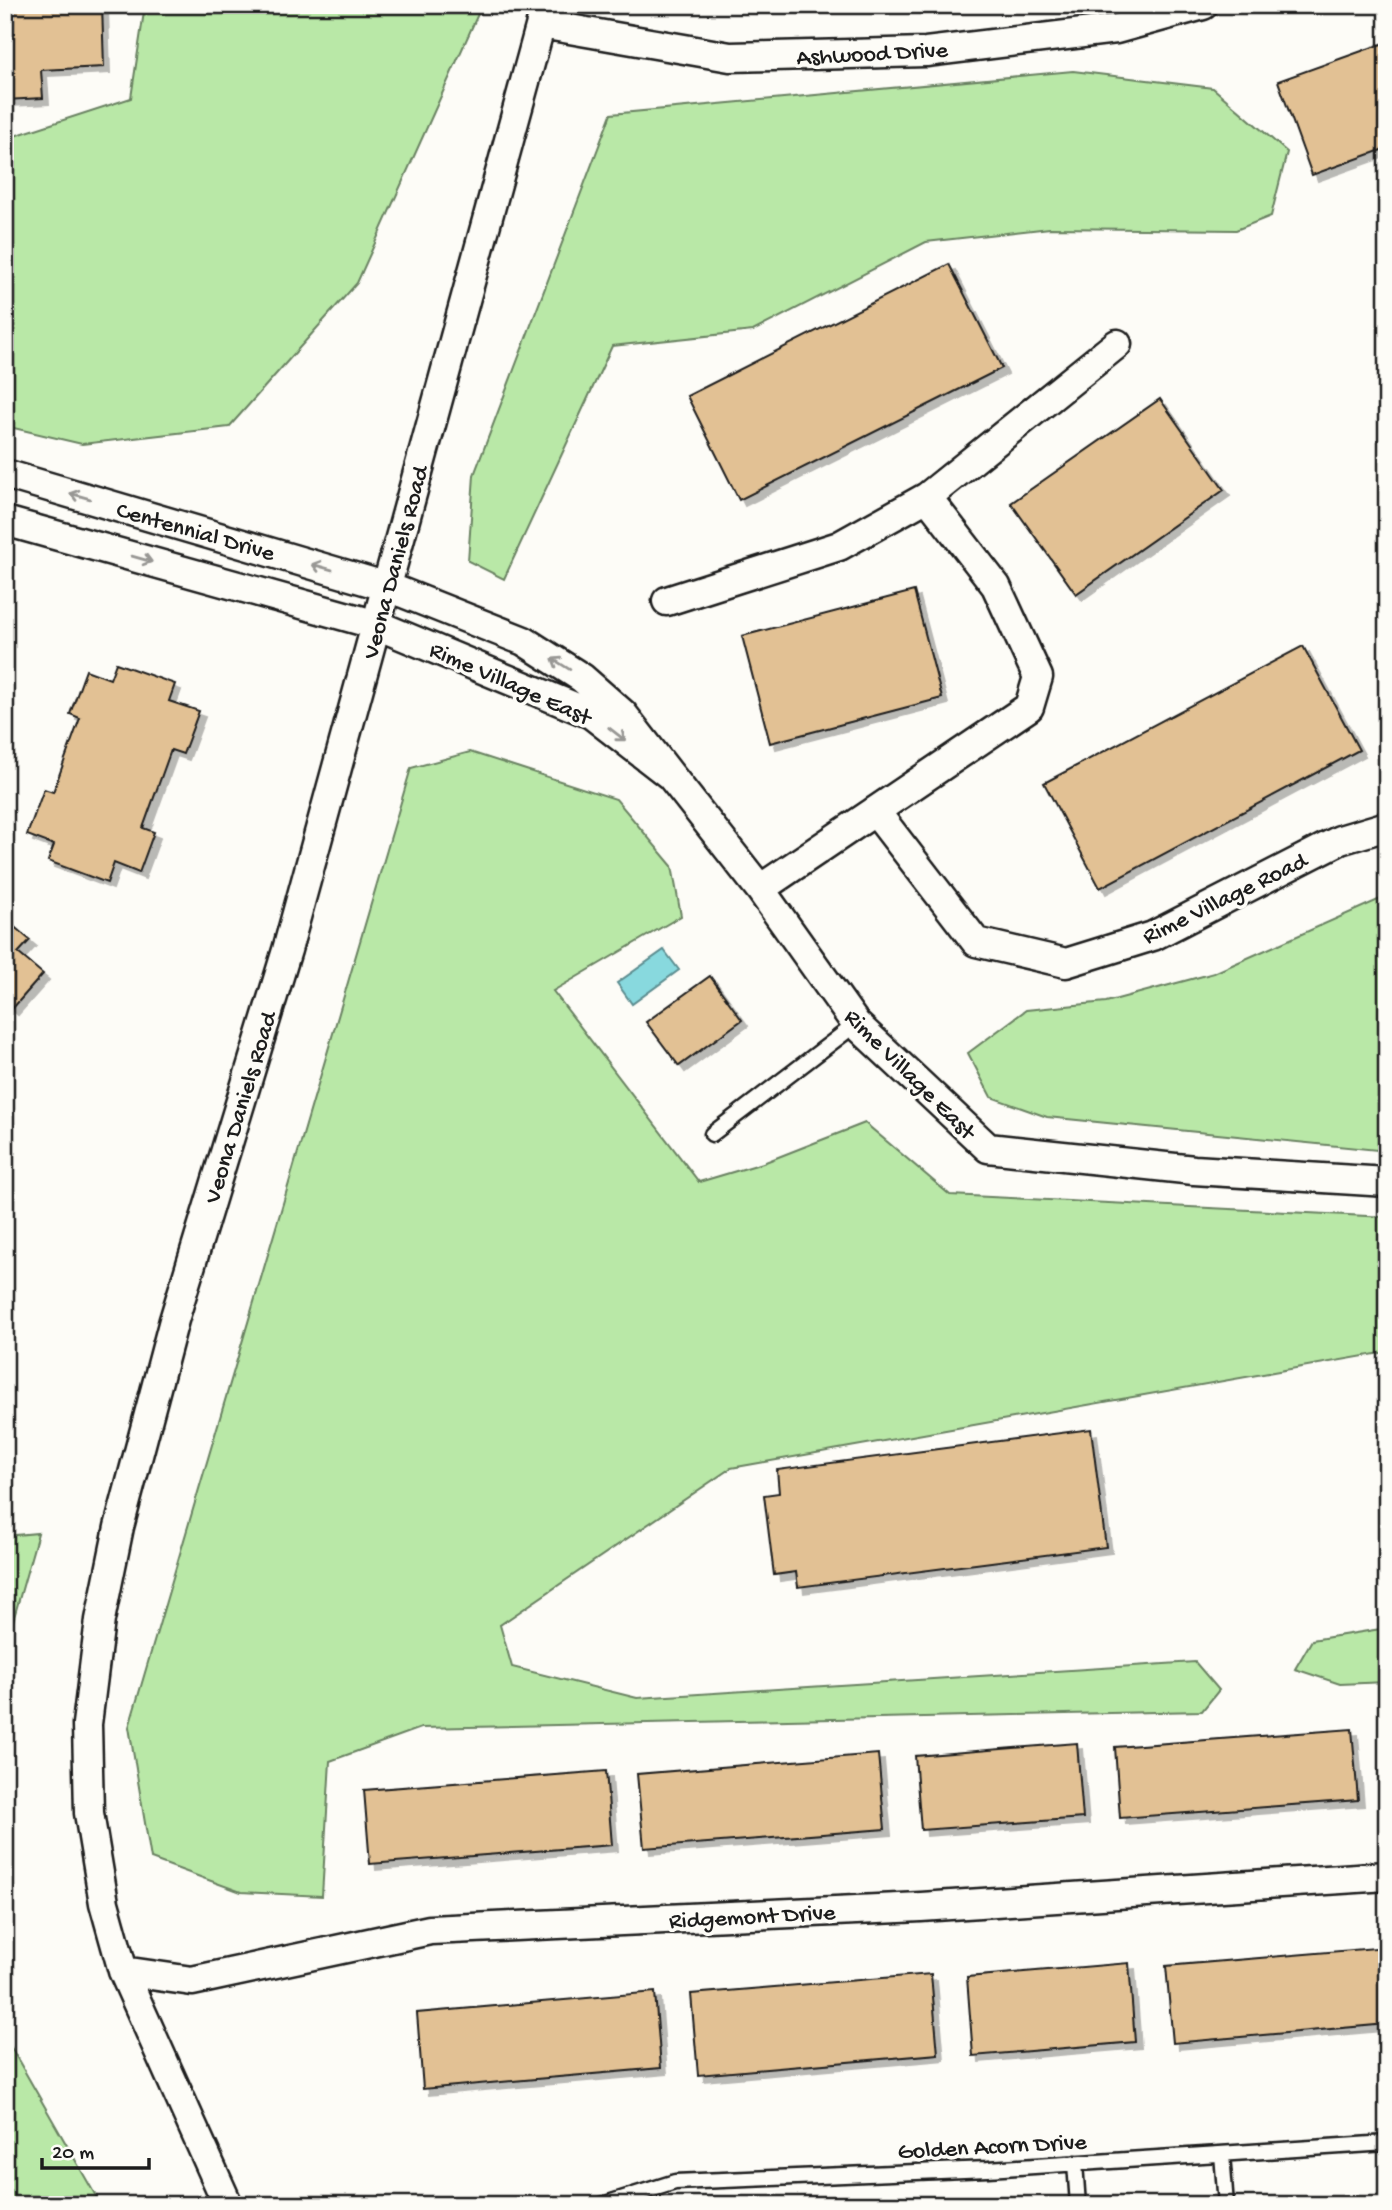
<svg xmlns="http://www.w3.org/2000/svg" width="1392" height="2210" font-family="'Gochi Hand',sans-serif">
	<style>
		.green { fill: #b9e8a7; stroke: #6a8262; stroke-width: 2 }
		.water { fill: #88d9de; stroke: #5d8d90; stroke-width: 2 }
		.building { fill: #e2c194; stroke: #1c1c1c; stroke-width: 2; filter: url(#shadow) }
		.lines { fill: none; stroke-linecap: round; stroke-linejoin: round }
		.service-casing { stroke: #1c1c1c; stroke-width: 19 }
		.minor-casing { stroke: #1c1c1c; stroke-width: 33 }
		.service { stroke: #fdfcf7; stroke-width: 14 }
		.minor { stroke: #fdfcf7; stroke-width: 28 }
		.oneway { stroke: #989794 }
		.labels { text-anchor: middle; stroke-width: 7; stroke-linejoin: round; paint-order: stroke }
		.street-label { font-size: 24px; fill: #1c1c1c; stroke: #fdfcf7 }
	</style>
	<defs>
		<filter id="shadow"><feDropShadow dx="6" dy="6" stdDeviation="0" flood-color="#0004"/></filter>
	</defs>
	<rect width="100%" height="100%" fill="#fdfcf7"/>
	<filter id="ink" filterUnits="userSpaceOnUse"><feTurbulence type="fractalNoise" baseFrequency=".0143" numOctaves="2"/><feDisplacementMap in="SourceGraphic" scale="14" xChannelSelector="R" yChannelSelector="G"/><feConvolveMatrix kernelMatrix="1 2 1 2 8 2 1 2 1" color-interpolation-filters="sRGB"/></filter>
	<g filter="url(#ink)">
		<path class="green" d="M145,5H482L357,283L229,427L82,444L5,426V139L131,98Z
			M1073,71L1213,88L1287,152L1271,216L1236,230L1050,228L926,242L753,331L612,346L504,579L468,561L474,475L611,114Z
			M470,752L616,799L672,866L681,916L553,991L699,1182L763,1163L865,1123L950,1195L1387,1217V1352L731,1468L500,1625L512,1667L637,1698L1195,1662L1219,1690L1202,1711L421,1728L330,1761L322,1896L241,1892L151,1859L129,1727L411,768Z
			M1387,896V1151L1047,1117L991,1097L968,1053L1026,1010L1106,1002L1214,973Z
			M38,1533L5,1649V1536Z
			M1387,1628V1682L1340,1684L1295,1669L1312,1640Z
			M5,2037L101,2205H5Z"/>
		<path class="water" d="M664,950L679,970L632,1004L617,983Z"/>
		<path class="building" d="M5,5H102L104,67L41,70L43,98L5,100Z
			M1387,42V148L1312,175L1278,81Z
			M949,264L1002,368L739,500L687,396Z
			M1160,399L1224,490L1076,594L1011,503Z
			M914,591L942,698L770,743L742,636Z
			M1303,646L1359,750L1100,888L1044,783Z
			M116,663L175,684L169,701L199,711L183,754L171,750L143,828L154,832L139,873L114,863L107,883L48,861L54,845L27,835L44,789L53,792L80,718L70,714L86,670L110,679Z
			M5,919L30,940L18,953L43,974L12,1009L5,1003Z
			M710,976L742,1020L679,1066L646,1022Z
			M1091,1429L1106,1547L798,1587L796,1572L774,1575L764,1495L779,1493L777,1470Z
			M1352,1729L1358,1800L1120,1818L1115,1747Z
			M1077,1743L1083,1818L921,1830L915,1756Z
			M878,1754L885,1829L644,1848L637,1774Z
			M606,1771L612,1845L370,1864L364,1790Z
			M1387,1947V2024L1173,2043L1166,1966Z
			M1129,1963L1135,2042L973,2056L967,1977Z
			M931,1974L938,2054L698,2075L691,1994Z
			M655,1992L661,2068L423,2089L417,2013Z"/>
		<g class="lines">
			<defs>
				<path id="service" d="M712,1134L856,1024
					M1222,2154L1226,2205
					M1075,2163L1078,2205
					M602,2205L675,2182L988,2169L1387,2143"/>
				<path id="minor" d="M541,24L730,57L926,52L1116,29L1203,5
					M5,474L388,587L524,641L582,678L623,714L671,776L591,714L377,625L5,521
					M667,601L839,546L927,497L1117,344
					M671,776L760,889L856,1024L988,1148L1194,1170L1387,1182
					M875,811L976,942L1066,963L1153,936L1340,840L1387,826
					M760,889L1029,707L1038,677L996,586L927,497
					M123,1971L192,1981L430,1930L921,1907L1387,1876
					M228,2205L123,1971L104,1903L89,1813L87,1724L100,1620L119,1527L174,1320L287,950L546,5"/>
			</defs>
			<use href="#service" class="service-casing"/>
			<use href="#minor" class="minor-casing"/>
			<use href="#service" class="service"/>
			<use href="#minor" class="minor"/>
		</g>
		<defs><path id="oneway-shaft" d="M-6 0H5M1.5-3L5.5 0L1.5 3" fill="none" stroke-width="1.6" stroke-linecap="round" stroke-linejoin="round" transform="scale(1.75)"/></defs>
		<g class="oneway">
			<use href="#oneway-shaft" transform="translate(80 496) rotate(-164)"/>
			<use href="#oneway-shaft" transform="translate(142 559) rotate(16)"/>
			<use href="#oneway-shaft" transform="translate(322 567) rotate(-164)"/>
			<use href="#oneway-shaft" transform="translate(561 664) rotate(-148)"/>
			<use href="#oneway-shaft" transform="translate(617 734) rotate(38)"/>
		</g>
	</g>
	<g class="labels">
		<g class="street-label">
			<text transform="translate(872 52) rotate(-3)" y="8">Ashwood Drive</text>
			<text transform="translate(196 530) rotate(16)" y="8">Centennial Drive</text>
			<text transform="translate(394 562) rotate(-75)" y="8">Veona Daniels Road</text>
			<text transform="translate(511 682) rotate(24)" y="8">Rime Village East</text>
			<text transform="translate(1224 897) rotate(-26)" y="8">Rime Village Road</text>
			<text transform="translate(911 1073) rotate(45)" y="8">Rime Village East</text>
			<text transform="translate(239 1107) rotate(-73)" y="8">Veona Daniels Road</text>
			<text transform="translate(752 1915) rotate(-3)" y="8">Ridgemont Drive</text>
			<text transform="translate(992 2145) rotate(-3)" y="8">Golden Acorn Drive</text>
		</g>
	</g>
	<rect width="1392" height="2210" fill="none" stroke="#fdfcf7" stroke-width="28"/>
	<rect x="14" y="14" width="1364" height="2182" fill="none" stroke="#1c1c1c" stroke-width="2.5" filter="url(#ink)"/>
	<path d="M42 2158v10h107v-10" fill="none" stroke="#1c1c1c" stroke-width="3.5"/>
	<text x="52" y="2158" font-size="21" fill="#1c1c1c" stroke="#fdfcf7" stroke-width="5" paint-order="stroke">20 m</text>
</svg>
